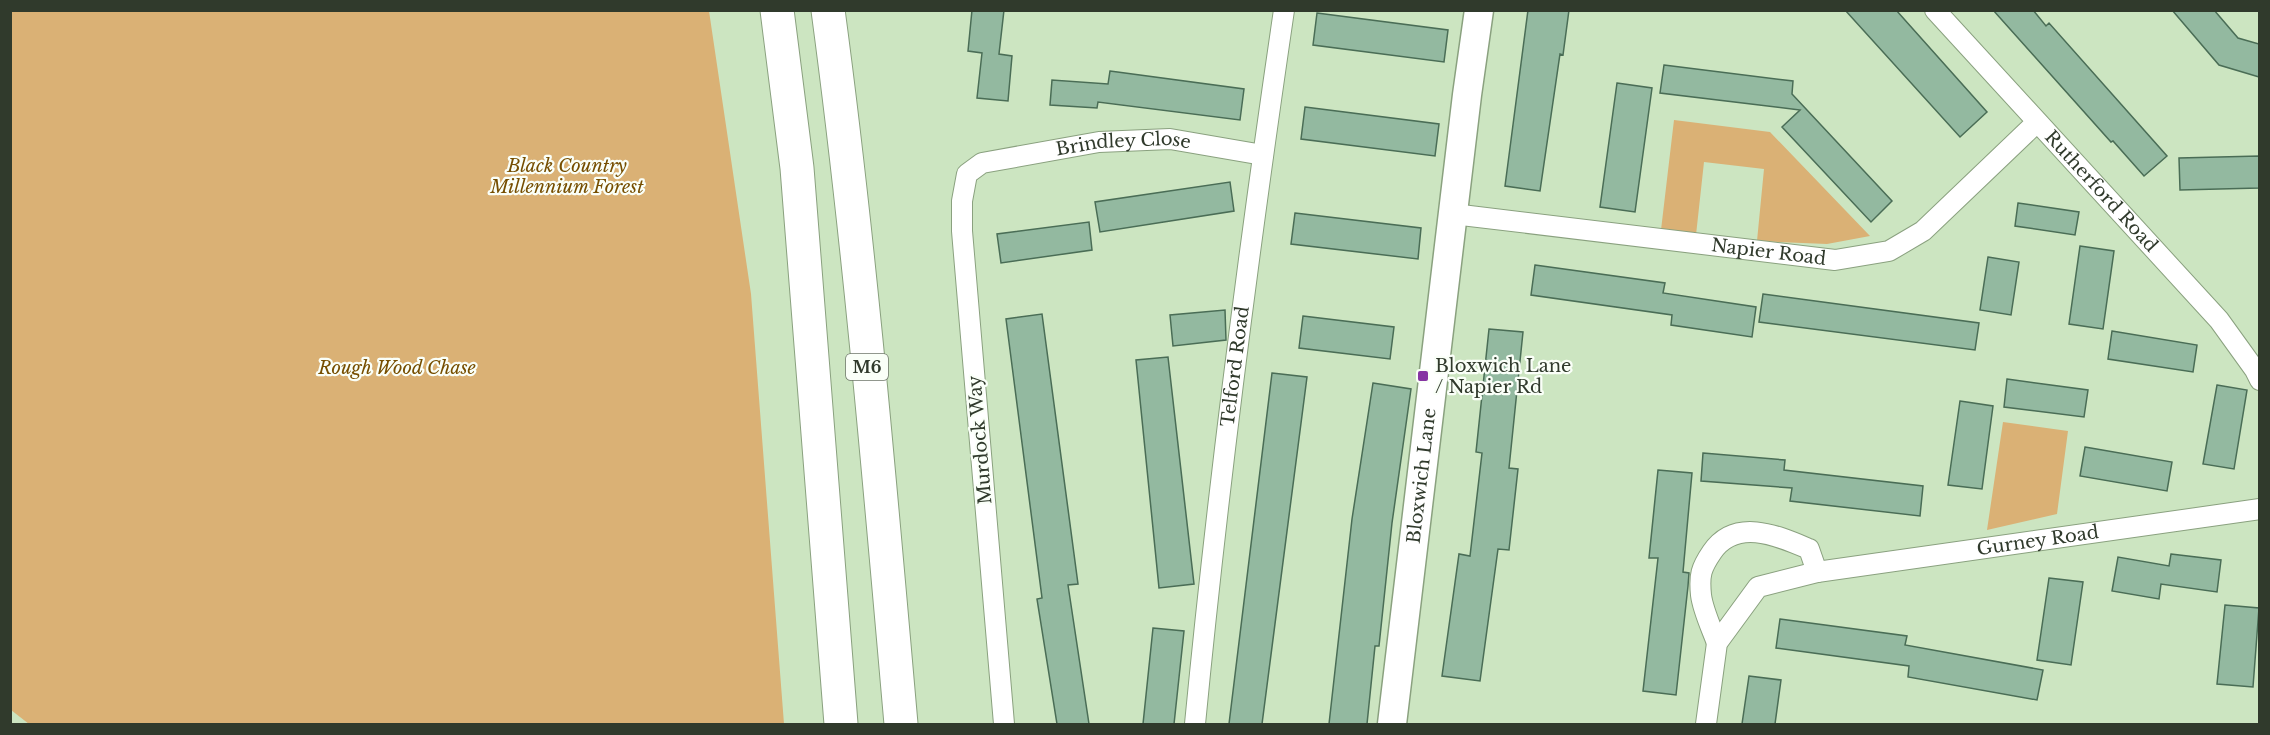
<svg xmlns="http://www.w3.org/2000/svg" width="2270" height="735" font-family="'Libre Baskerville',serif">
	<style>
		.green { fill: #dab175 }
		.building { fill: #93b9a0; stroke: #4a6d56; stroke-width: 1.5 }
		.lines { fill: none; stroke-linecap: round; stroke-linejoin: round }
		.street-casing { stroke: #8aa17f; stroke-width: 22 }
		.secondary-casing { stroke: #8aa17f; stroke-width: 31 }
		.highway-casing { stroke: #8aa17f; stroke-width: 35 }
		.street { stroke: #fff; stroke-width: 20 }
		.secondary { stroke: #fff; stroke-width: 28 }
		.highway { stroke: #fff; stroke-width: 33 }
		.poi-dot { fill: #8634a3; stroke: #fafff8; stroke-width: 2 }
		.labels { text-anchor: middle; stroke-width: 4.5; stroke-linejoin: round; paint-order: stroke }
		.shield { fill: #fafff8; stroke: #6d7569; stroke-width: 1.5 }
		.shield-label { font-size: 16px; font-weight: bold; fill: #303a2c }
		.street-label { font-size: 18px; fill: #303a2c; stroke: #fafff8 }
		.park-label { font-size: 18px; font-style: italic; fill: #764e00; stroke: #fafff8 }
		.poi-label { font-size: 18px; fill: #303a2c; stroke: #fafff8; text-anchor: start }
	</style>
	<rect width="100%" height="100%" fill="#cce5c1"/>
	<path class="green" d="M10,11H709L751,294L784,724H29L11,710Z
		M1674,120L1770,132L1870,236L1827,244L1757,241L1764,169L1704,162L1696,235L1661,230Z
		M2003,422L2068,431L2057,514L1987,530Z"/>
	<path class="building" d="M972,10H1004L999,54L1012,56L1008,101L977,98L982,53L968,51Z
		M1528,10H1569L1563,55L1560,54L1540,191L1505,186Z
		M1845,10H1896L1987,112L1960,137Z
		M1993,10H2033L2046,26L2049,23L2167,156L2144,176L2113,141L2111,142Z
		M2172,10H2214L2238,38L2259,44V77L2219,65Z
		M1317,13L1448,30L1444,62L1313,45Z
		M1664,65L1793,81L1792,94L1892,201L1871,222L1782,127L1800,110L1660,93Z
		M1110,71L1244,89L1240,120L1098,102L1097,108L1050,105L1052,80L1108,84Z
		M1617,83L1652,88L1635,212L1600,207Z
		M1305,107L1439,124L1435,156L1301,139Z
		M2259,156V188L2180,190L2179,158Z
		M1230,182L1234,211L1100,232L1095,202Z
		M2018,203L2079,212L2075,235L2015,226Z
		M1295,213L1421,228L1418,259L1291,244Z
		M1089,222L1092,250L1001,263L997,234Z
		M2080,246L2114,251L2103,329L2069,324Z
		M1988,257L2019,262L2011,315L1980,310Z
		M1535,265L1665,283L1663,293L1756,307L1752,337L1671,325L1672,315L1531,295Z
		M1763,294L1979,323L1975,350L1759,322Z
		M1225,310L1226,340L1173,346L1170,315Z
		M1042,314L1078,584L1068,585L1089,724H1057L1037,599L1042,598L1006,319Z
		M1303,316L1394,327L1390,359L1299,348Z
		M1489,329L1523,332L1509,468L1518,469L1509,550L1498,549L1480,681L1442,676L1459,554L1470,556L1482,453L1476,452Z
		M2112,331L2197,345L2193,372L2108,359Z
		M1168,357L1194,584L1159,588L1136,360Z
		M1272,373L1307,377L1262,724H1229Z
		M2007,379L2088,390L2084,417L2004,407Z
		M1373,383L1411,389L1392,523L1379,646H1375L1367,724H1329L1352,519Z
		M2217,385L2247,390L2234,469L2203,464Z
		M1960,401L1993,406L1982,489L1948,485Z
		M2085,447L2172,462L2167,491L2080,476Z
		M1703,453L1785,460L1784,470L1923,486L1920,516L1790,501L1792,488L1701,481Z
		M1658,470L1692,473L1683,572L1689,573L1688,586L1676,695L1643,691L1658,558H1649Z
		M2171,554L2221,560L2217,592L2161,584L2159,599L2112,591L2118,557L2169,566Z
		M2049,578L2083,582L2071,665L2037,660Z
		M2225,605L2259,608L2253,687L2217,684Z
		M1780,619L1907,636L1905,645L2043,670L2037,700L1908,677L1909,666L1776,648Z
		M1153,628L1184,631L1174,724H1143Z
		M1749,676L1781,680L1775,724H1742Z"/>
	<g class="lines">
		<defs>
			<g id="street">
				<path id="s1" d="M1935,10L2219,320L2255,370L2260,380"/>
				<path id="s2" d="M1453,214L1835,260L1889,251L1923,231L2036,123"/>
				<path d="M1717,643C1712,629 1703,611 1701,595C1699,575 1701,568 1712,552C1736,517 1778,536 1809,549L1817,572"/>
				<path id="s3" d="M1004,724L962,231V201L967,174L982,163L1099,142L1170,139L1263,155"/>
				<path id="s4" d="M1195,724C1218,486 1249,248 1284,10"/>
				<path id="s5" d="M1706,724L1717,643L1758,587L1817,572L2260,509"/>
			</g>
			<g id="secondary">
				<path id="s6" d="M1392,724L1467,95L1479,10"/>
			</g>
			<path id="highway" d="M777,10L797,168L841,724
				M828,10C860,248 880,486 901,724"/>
		</defs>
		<use href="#street" class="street-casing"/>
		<use href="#secondary" class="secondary-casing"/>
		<use href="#highway" class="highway-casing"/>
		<use href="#street" class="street"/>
		<use href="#secondary" class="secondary"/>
		<use href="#highway" class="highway"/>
	</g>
	<rect class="poi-dot" x="1417" y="370" width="12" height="12" rx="3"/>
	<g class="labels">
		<rect class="shield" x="846" y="354" width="42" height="26" rx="4.5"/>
		<g class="shield-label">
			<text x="867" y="373">M6</text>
		</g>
		<g class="street-label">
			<text dy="6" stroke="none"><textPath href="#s3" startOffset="714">Brindley Close</textPath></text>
			<text dy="6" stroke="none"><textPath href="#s1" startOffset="246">Rutherford Road</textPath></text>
			<text dy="6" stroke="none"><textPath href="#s2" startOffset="318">Napier Road</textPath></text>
			<text dy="6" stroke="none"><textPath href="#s4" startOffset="360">Telford Road</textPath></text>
			<text transform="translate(980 440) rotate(-95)" y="6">Murdock Way</text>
			<text dy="6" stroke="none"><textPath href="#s6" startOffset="250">Bloxwich Lane</textPath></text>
			<text dy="6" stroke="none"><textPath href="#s5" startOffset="435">Gurney Road</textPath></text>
		</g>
		<g class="park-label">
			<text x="567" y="172">Black Country<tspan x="567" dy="21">Millennium Forest</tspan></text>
			<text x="397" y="374">Rough Wood Chase</text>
		</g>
		<g class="poi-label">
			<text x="1435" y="372">Bloxwich Lane<tspan x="1435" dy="21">/ Napier Rd</tspan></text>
		</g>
	</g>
	<rect width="2270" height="735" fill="none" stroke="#303a2c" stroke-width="24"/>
</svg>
